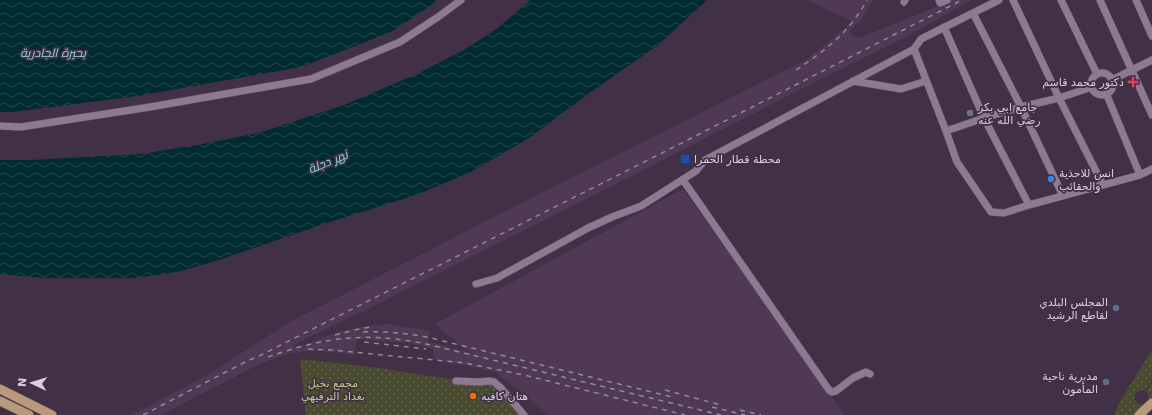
<svg xmlns="http://www.w3.org/2000/svg" width="1152" height="415" font-family="'DejaVu Sans',Cairo,sans-serif">
	<style>
		.built { fill: #4f3954 }
		.grass { fill: url(#grass-dots) }
		.water { fill: url(#water-waves) }
		.lines { fill: none; stroke-linecap: round; stroke-linejoin: round }
		.minor-casing { stroke: #5d4e60; stroke-width: 8 }
		.major-casing { stroke: #5d4e60; stroke-width: 10 }
		.minor { stroke: #8d7992; stroke-width: 7 }
		.major { stroke: #b8997a; stroke-width: 9 }
		.rail { stroke: #968899; stroke-width: 1.5; stroke-dasharray: 5 5; stroke-linecap: butt }
		.health-dot { fill: #e0444e; stroke: #423046; stroke-width: 1.5 }
		.worship-dot { fill: #6b7280; stroke: #423046; stroke-width: 1.5 }
		.transit-dot { fill: #1a4fb4; stroke: #423046; stroke-width: 1.5 }
		.shop-dot { fill: #3f7fe0; stroke: #423046; stroke-width: 1.5 }
		.service-dot { fill: #5c6f8a; stroke: #423046; stroke-width: 1.5 }
		.food-dot { fill: #e8710a; stroke: #423046; stroke-width: 1.5 }
		.labels { text-anchor: middle; stroke-width: 3.5; stroke-linejoin: round; paint-order: stroke }
		.poi-label { font-size: 11px; fill: #d9cedb; stroke: #423046; text-anchor: start }
		.park-label { font-size: 11px; fill: #c0c885; stroke: #423046 }
		.water-label { font-size: 12px; font-style: italic; fill: #81dce8; stroke: #423046 }
	</style>
	<defs>
		<pattern id="grass-dots" width="8" height="8" patternUnits="userSpaceOnUse"><rect width="8" height="8" fill="#484b2f"/><path d="M2 2h.1M6 6h.1" fill="none" stroke="#62644d" stroke-width="1.8" stroke-linecap="round"/></pattern>
		<pattern id="water-waves" width="16" height="10" patternUnits="userSpaceOnUse"><rect width="16" height="10" fill="#002b30"/><path d="M0 5q4-4 8 0t8 0" fill="none" stroke="#25494d"/></pattern>
	</defs>
	<rect width="100%" height="100%" fill="#423046"/>
	<path class="built" d="M807,0H873L859,24L856,23L850,32L852,36L857,37H861L899,22L936,7L950,0H972L902,39L811,84L673,155L376,305L293,345V347L305,345L337,332L368,326L386,324L421,329L430,331L428,341L469,352L435,324L683,189L845,415H549L495,372L433,359V349L409,343L357,339L355,355L320,351H305L287,354L273,359L258,365L161,415H132L209,374L290,322L531,198L806,60L832,39L852,21Z"/>
	<path class="grass" d="M1152,350V380L1145,391L1141,390L1136,392L1134,399L1139,404C1144,406 1148,403 1149,397L1146,391L1152,382V397L1149,401L1133,415H1114L1119,403Z
		M300,359L372,367L494,386L520,415H306Z"/>
	<path class="water" d="M0,0H436L432,5L391,32L301,67L138,96L12,112H0Z
		M531,0H707L658,45L591,92L529,138L467,174L416,195L324,224L222,259L182,271L157,275L133,278H41L0,274V160H31L141,154L203,144L262,132L344,105L417,74L462,51L495,30Z"/>
	<g class="lines">
		<defs>
			<path id="minor" d="M939,0L940,3L947,0
				M1013,0L1059,98L1103,185
				M1061,0L1097,74
				M1100,0L1152,115
				M1136,0L1152,36
				M904,2L905,0
				M973,13L1021,107L1063,196
				M944,27L984,118L1029,205
				M914,49L946,131L957,162L991,212L1004,213L1029,205L1140,175L1152,169
				M1091 84a11 11 0 1 1 22 0a11 11 0 1 1-22 0Z
				M1112,80L1152,60
				M853,81L901,89L926,81
				M1106,93L1140,175
				M0,126L21,127L150,107L311,79L400,42L438,17L461,0
				M946,131L984,118L1021,107L1059,98L1092,87
				M683,180L829,390L832,392L836,391L853,378L866,372L870,374
				M476,284L497,278L588,228L612,217L641,206L696,171L705,160L914,49L921,39L999,0
				M456,381L479,382L489,381L494,382L501,388L524,415"/>
			<path id="major" d="M0,389L52,415
				M0,401L29,415
				M1139,415L1152,403"/>
		</defs>
		<use href="#minor" class="minor-casing"/>
		<use href="#major" class="major-casing"/>
		<use href="#minor" class="minor"/>
		<use href="#major" class="major"/>
		<path class="rail" d="M796,70C827,49 848,34 867,0
			M363,332C387,331 404,333 427,337L672,397
			M335,335L354,330L370,327
			M364,342L426,349
			M308,349L332,350L465,363L524,375L685,415
			M268,357C293,348 325,339 352,338C375,336 399,339 422,343L721,415
			M665,390L721,405
			M712,407L745,415
			M740,410L761,415
			M143,415L247,361L257,357L666,151L962,0"/>
	</g>
	<path class="health-dot" d="M1131 76h4v4h4v4h-4v4h-4v-4h-4v-4h4z"/>
	<circle class="worship-dot" cx="970" cy="113" r="4"/>
	<rect class="transit-dot" x="680" y="154" width="10" height="10" rx="2"/>
	<circle class="shop-dot" cx="1051" cy="179" r="4"/>
	<g class="service-dot">
		<circle cx="1116" cy="308" r="4"/>
		<circle cx="1106" cy="382" r="4"/>
	</g>
	<circle class="food-dot" cx="473" cy="396" r="4"/>
	<g class="labels">
		<g class="poi-label">
			<text x="1124" y="86" text-anchor="end">دكتور محمد قاسم</text>
			<text x="978" y="111">جامع ابي بكر<tspan x="978" dy="13">رضي الله عنه</tspan></text>
			<text x="694" y="163">محطة قطار الحمرا</text>
			<text x="1059" y="177">انس للاحذية<tspan x="1059" dy="13">والحقائب</tspan></text>
			<text x="1108" y="306" text-anchor="end">المجلس البلدي<tspan x="1108" dy="13">لقاطع الرشيد</tspan></text>
			<text x="1098" y="380" text-anchor="end">مديرية ناحية<tspan x="1098" dy="13">المأمون</tspan></text>
			<text x="481" y="400">هتان كافيه</text>
		</g>
		<g class="park-label">
			<text x="333" y="387">مجمع نخيل<tspan x="333" dy="13">بغداد الترفيهي</tspan></text>
		</g>
		<g class="water-label">
			<text x="53" y="57">بحيرة الجادرية</text>
			<text transform="translate(328 162) rotate(-22)" y="4">نهر دجلة</text>
		</g>
	</g>
	<g transform="translate(32 383) rotate(274)" stroke="#423046" stroke-width="3" paint-order="stroke">
	<path d="M0-3L7 15L0 10L-7 15Z" fill="#d9cedb"/>
	<text y="-6" font-size="11" font-weight="bold" text-anchor="middle" fill="#d9cedb">N</text>
	</g>
</svg>
